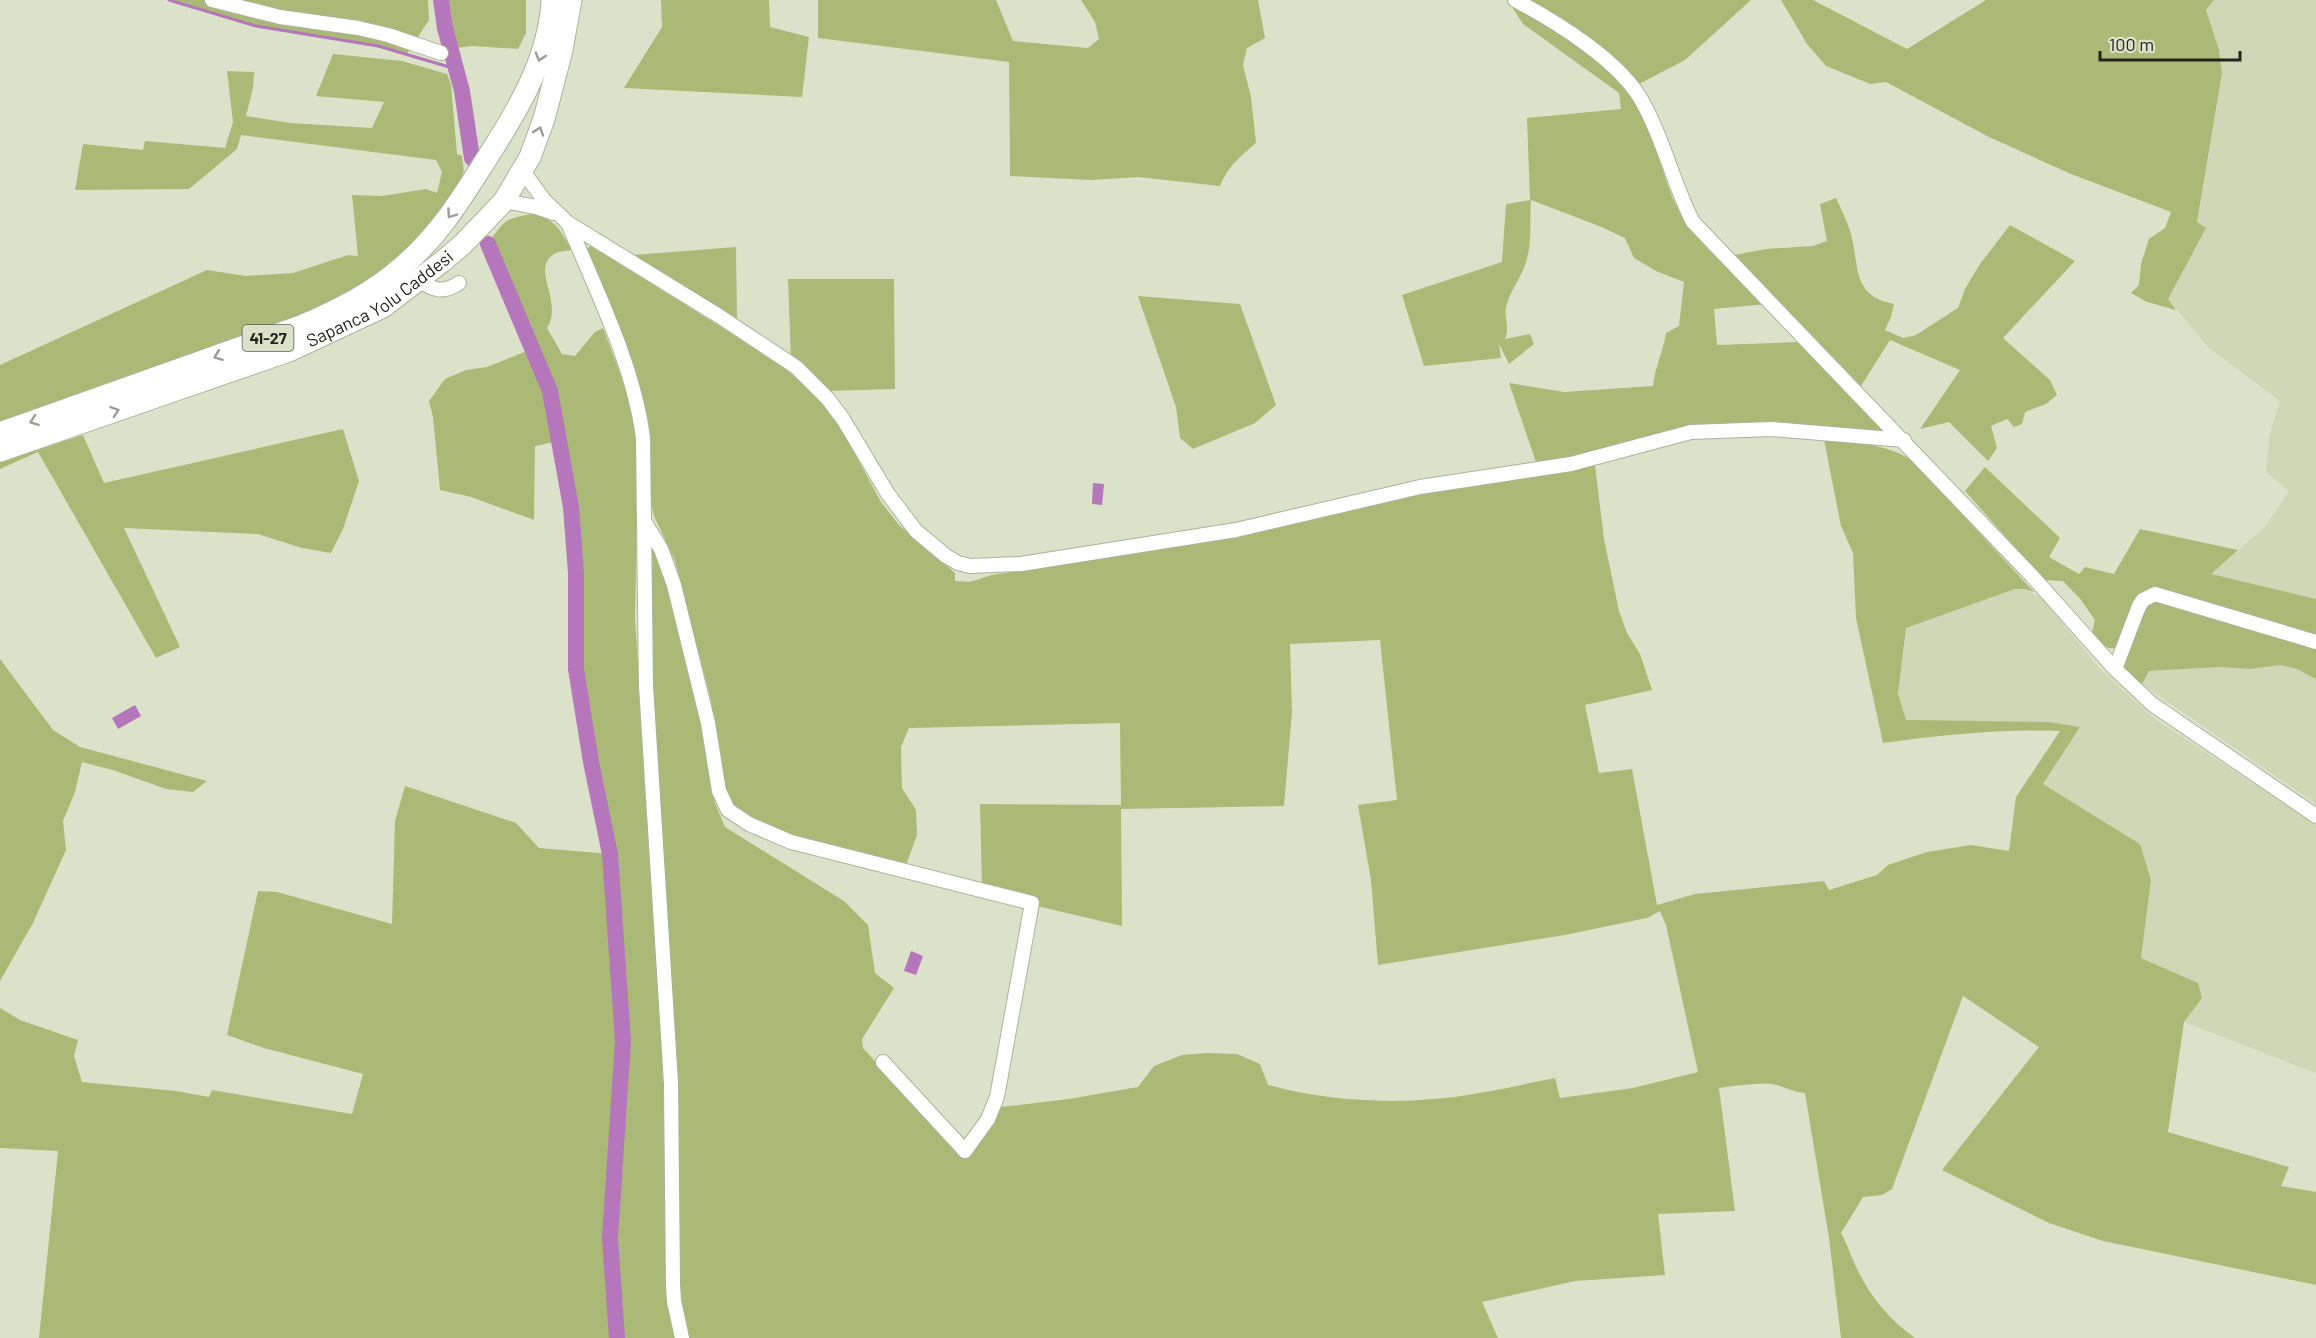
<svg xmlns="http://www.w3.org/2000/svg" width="2316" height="1338" font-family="Barlow,sans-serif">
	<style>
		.built { fill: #cfd7b7 }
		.green { fill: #abb977 }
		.water { fill: #b676bb }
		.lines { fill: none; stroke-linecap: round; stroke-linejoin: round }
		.stream { stroke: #b676bb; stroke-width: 3 }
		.river { stroke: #b676bb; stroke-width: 16 }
		.minor-casing { stroke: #acb29a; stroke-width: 16 }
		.highway-casing { stroke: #acb29a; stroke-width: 23 }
		.minor { stroke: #fff; stroke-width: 14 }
		.highway { stroke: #fff; stroke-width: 21 }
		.oneway { stroke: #9c9d99 }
		.labels { text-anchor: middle; stroke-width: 6; stroke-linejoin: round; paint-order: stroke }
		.shield { fill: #dce2c9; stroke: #5a5e50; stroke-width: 1.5 }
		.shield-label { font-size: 16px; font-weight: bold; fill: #23251c }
		.street-label { font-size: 18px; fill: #23251c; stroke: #dce2c9 }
	</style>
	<rect width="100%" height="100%" fill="#dce2c9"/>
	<path class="built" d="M2214,0H2316V599L2210,574L2265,527L2289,491L2266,472L2270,433L2280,401L2209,348L2168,299L2206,228L2197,222L2222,73L2219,50L2206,10Z
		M2015,589H2025L2042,598L2098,667L2152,717L2316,825V1073L2184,1022L2202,998L2198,983L2141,958L2151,880L2140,844L2043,784L2080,727L2049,722L1906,721L1898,694L1906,628Z
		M2281,665L2297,669L2316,679V804L2142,684L2149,671L2220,667L2250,669Z"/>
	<path class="green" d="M169,0H428L429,20L407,54L355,42L256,26Z
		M449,0H526V33L518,49L472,46L456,48Z
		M661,0H769L770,27L809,37L802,97L624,88L662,27Z
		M818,0H996L1013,41L1088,48L1099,39L1095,22L1081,0H1258L1265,38L1247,48L1243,65L1251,97L1256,143C1241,156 1227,167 1220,186L1138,177L1091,180L1010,176L1009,62L818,38Z
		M1529,0H1751L1685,60L1639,84C1611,49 1566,25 1529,0Z
		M1781,0H1813L1907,49L1986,0H2214L2206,10L2219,50L2222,73L2197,222L2206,228L2168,299L2176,310L2147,302L2131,293L2139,285L2141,264L2149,239L2165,228L2171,212L2071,174L1989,137L1886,82L1870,84L1826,66L1807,44Z
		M1510,4C1551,29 1601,53 1630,93C1652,122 1660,170 1675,203C1692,241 1736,275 1766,304L1714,309L1717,345L1798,342L1882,424L1881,430L1876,431L1736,423L1682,429L1537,465L1509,383L1564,392L1653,386C1655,367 1663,352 1666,333L1679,326L1684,282L1656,271L1634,258L1625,238L1599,226L1531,200C1529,222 1533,243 1525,265C1520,279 1510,292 1506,307C1504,318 1510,329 1505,339L1530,334L1534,344L1509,364L1499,344L1501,358L1424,366L1402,295L1502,262L1506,204L1530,200L1527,118L1621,109L1619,93L1523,24Z
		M333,54L402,61L447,74L451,85L457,154L462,156C462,161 465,169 463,174C460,186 448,200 441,209C403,263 355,291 296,317L0,423V365L207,270L246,276L293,273L348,255L358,256L352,195L382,196L426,189L437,193L442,172L436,160L241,135L237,149L189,189L75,190L83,144L143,150L145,141L225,148L233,122L227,71L254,72L253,88L246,116L290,123L372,128L384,102L316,96Z
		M1836,198C1842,211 1849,225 1852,238C1859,271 1854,296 1894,304L1891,317L1885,330L1903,338L1916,335L1958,308L1965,289L1980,264L2010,225L2075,261L2003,338L2050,380L2057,395L2046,404L2025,412L2022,424L2014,427L2007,419L1991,426L1997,448L1988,461L1949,422L1920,429L1960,370L1890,340L1861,386L1734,255L1766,249L1813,246L1827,241L1820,204Z
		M532,214C556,219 560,230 572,250C567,251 558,251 554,254C530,269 564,302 547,328L562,354L575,356L595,332L603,328L637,419L638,464L635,618L661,1015L666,1188V1290L675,1338H39L58,1151L0,1148V1008L20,1020L78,1040L74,1056L82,1082L176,1091L209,1097L212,1090L352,1114L363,1074L264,1048L227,1035L258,891L277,892L392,924L395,821L405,786L516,823L539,848L610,854L576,669V573L571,507L559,441L535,446L534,520L471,497L440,490L433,417L429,401L445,379L466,370L487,367L532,349L488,244C504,221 503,219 532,214Z
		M591,246L779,363L820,400L842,430L881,502L899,525L955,573V581L969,582L992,575L1234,537L1408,495L1595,465L1604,539L1619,611L1627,633L1640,654L1652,690L1585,705L1599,773L1632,769L1657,905L1695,894L1824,881L1829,890L1877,875L1888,865L1927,852L1971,845L2009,851L2016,797L2060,731C2000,729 1942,735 1883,743L1856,618L1853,553L1841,526L1824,440C1855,443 1884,443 1912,460L2034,592L2025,589H2015L1906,628L1898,694L1906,720L2049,722L2080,727L2043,784L2140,844L2151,880L2141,958L2198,983L2202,998L2184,1022L2168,1132L2289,1167L2281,1186L2316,1192V1285L2103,1241L2049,1223L1942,1170L2039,1047L1963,996L1892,1189L1882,1195L1863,1197L1841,1233C1848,1246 1852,1259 1858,1271C1872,1299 1890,1320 1915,1338H1841L1829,1238L1805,1093C1793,1092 1783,1086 1772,1084C1755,1083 1735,1086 1719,1088L1735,1211L1658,1214L1665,1275L1575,1281L1482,1302L1498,1338H688L680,1296L653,731L649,546L653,548L664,576L703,732L715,803L725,827L844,901L868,925L875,973L894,988L862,1039L863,1048L951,1145L967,1158L1000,1107L1069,1099L1138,1087L1154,1066L1182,1055L1207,1053L1237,1054L1260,1064L1268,1085C1319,1099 1379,1104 1433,1099C1474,1096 1514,1086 1555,1078L1560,1098L1633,1088L1698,1072L1666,925L1660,911L1647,918L1565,935L1378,965L1371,880L1358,805L1397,800L1380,640L1290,644L1292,712L1284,806L1121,809L1122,926L1037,906L982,887L980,804L1121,805L1120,723L909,728L901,747L902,788L916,810L917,835L905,868L780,831L748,816L732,803L724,785L711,700L675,561L654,516L650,497L651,458L647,416L637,381L586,249Z
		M736,247L737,321L633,255Z
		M788,279H894L895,389L828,391L791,359Z
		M1138,296L1240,304L1276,405L1255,423L1193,449L1180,438L1176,407Z
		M343,429L359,481L343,529L331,553L302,548L258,534L124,528L180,647L156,658L38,452L0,469V462L83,435L104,483Z
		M1985,467L2060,538L2049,557L2079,574L2085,567L2114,574L2140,529L2238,550L2211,574L2316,599V637L2151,589L2140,593L2119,647C2105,652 2100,642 2092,632L2095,620L2081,600L2063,581L2044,580L1965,491Z
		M2154,599L2316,647V679L2297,669L2281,665L2250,669L2220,667L2149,671L2142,684L2124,670L2122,663L2142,608Z
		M0,659L53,730L80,747L207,781L193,792L166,789L116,771L82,762L75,792L63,821L66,850L33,923L0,981Z"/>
	<path class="water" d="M1093,483L1104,484L1102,505L1092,504Z
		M135,705L141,716L118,729L112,718Z
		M911,951L923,956L916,975L904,971Z"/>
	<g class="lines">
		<path class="stream" d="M169,0L256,26L378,46L456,69"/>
		<path class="river" d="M441,0L445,28L462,91L472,158
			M488,244L550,391L571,507L576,573V669L591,762L610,854L623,1041L610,1238L617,1338"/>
		<defs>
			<path id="minor" d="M212,0L280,17L358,28L388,35L441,53
				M1515,0C1555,21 1622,62 1643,103C1664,140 1673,184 1693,222L2032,576L2115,669L2152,704L2316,816
				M522,170L544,200L568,223L719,316L796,367L828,399L843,419L888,494L916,531L946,556L958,563L970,566L1021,564L1236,530L1420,487L1571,464L1691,432L1772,429L1904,440
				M504,201L536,207L553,213
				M568,223C596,290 634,366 643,438L646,686L671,1083L673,1285L674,1301L682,1338
				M418,280C433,290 443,294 459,283
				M644,521L661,549L674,585L708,723L719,791L728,810L749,824L791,842L1032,903L997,1097L988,1119L965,1151L883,1062
				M2115,669L2139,606L2143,600L2155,594L2316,642"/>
			<g id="highway">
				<path d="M0,433L301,326C338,310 373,293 403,266C437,237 458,204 482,166C514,116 549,62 552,0"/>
				<path id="s1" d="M0,451L289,351L383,307L443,261L463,244L504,201L530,157L544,119L562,50L571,0"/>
			</g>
		</defs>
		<use href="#minor" class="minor-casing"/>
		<use href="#highway" class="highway-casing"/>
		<use href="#minor" class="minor"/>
		<use href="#highway" class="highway"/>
	</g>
	<defs><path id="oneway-chevron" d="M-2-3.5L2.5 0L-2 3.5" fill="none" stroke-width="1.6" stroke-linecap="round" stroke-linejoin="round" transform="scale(1.5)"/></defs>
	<g class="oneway">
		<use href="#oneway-chevron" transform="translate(540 57) rotate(107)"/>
		<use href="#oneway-chevron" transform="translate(539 131) rotate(-71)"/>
		<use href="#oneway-chevron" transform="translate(451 214) rotate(125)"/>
		<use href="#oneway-chevron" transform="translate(218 356) rotate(160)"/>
		<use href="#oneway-chevron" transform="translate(115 411) rotate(-19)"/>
		<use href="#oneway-chevron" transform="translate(34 421) rotate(160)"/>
	</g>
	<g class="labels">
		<rect class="shield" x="242.5" y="325" width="51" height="26" rx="4.5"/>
		<g class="shield-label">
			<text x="268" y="344">41-27</text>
		</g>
		<g class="street-label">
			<text dy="6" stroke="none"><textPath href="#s1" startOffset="411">Sapanca Yolu Caddesi</textPath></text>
		</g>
	</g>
	<path d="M2100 51v9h140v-9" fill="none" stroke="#23251c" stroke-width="3"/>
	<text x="2109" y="51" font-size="18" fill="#23251c" stroke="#dce2c9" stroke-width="4.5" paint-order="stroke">100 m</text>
</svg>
